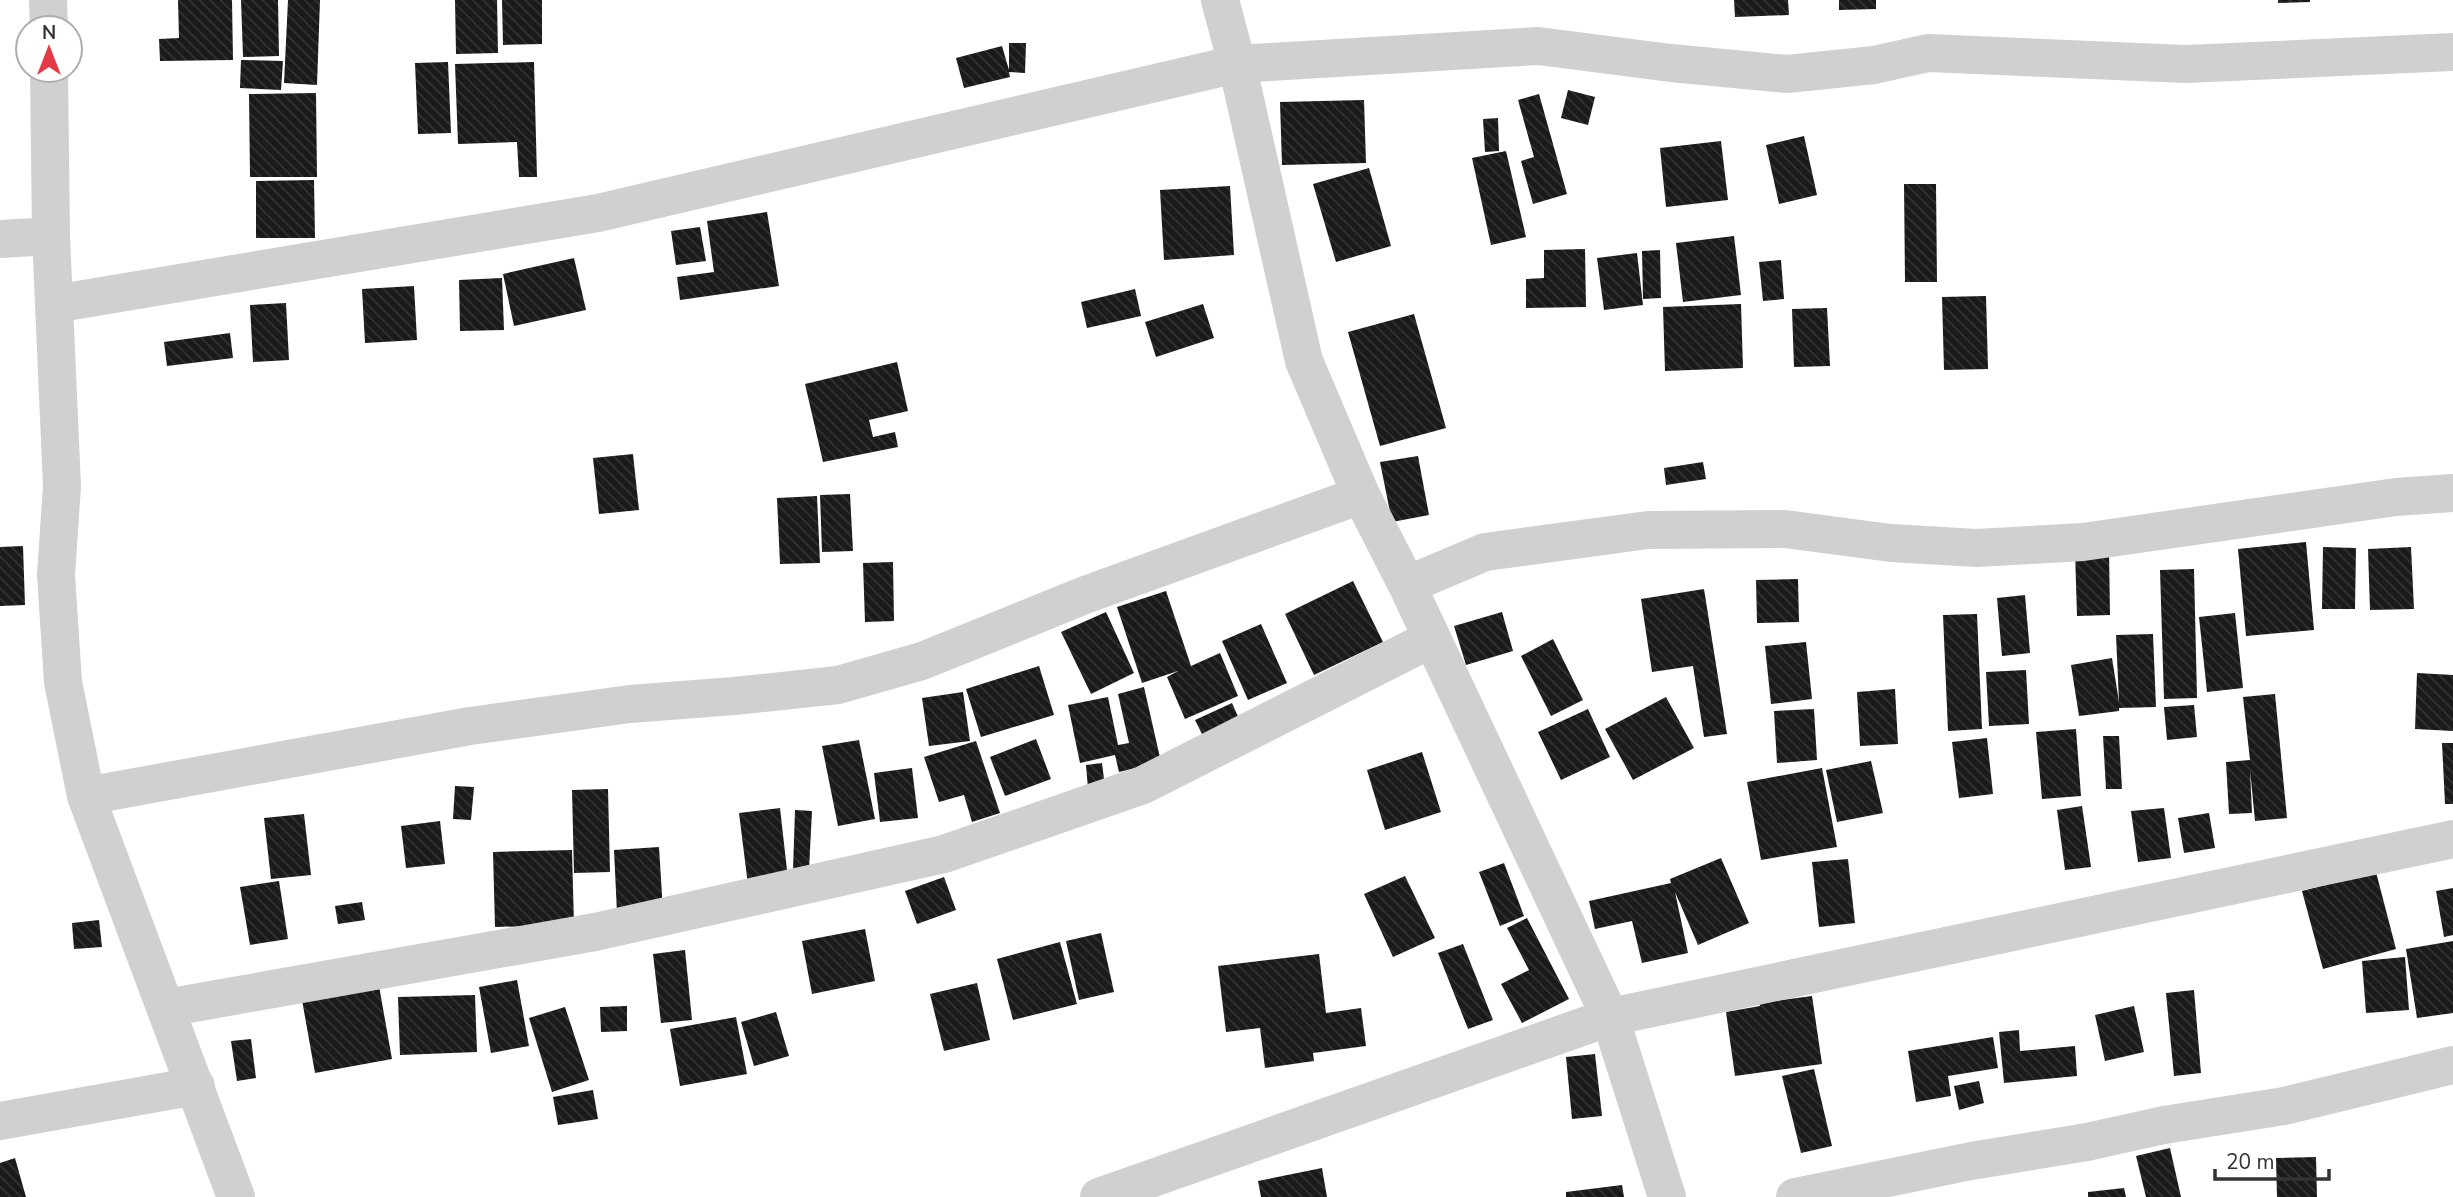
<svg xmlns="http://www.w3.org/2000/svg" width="2453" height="1197" font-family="'Nunito Sans',sans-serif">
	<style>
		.building { fill: url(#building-back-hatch) }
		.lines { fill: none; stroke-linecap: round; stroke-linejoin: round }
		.minor { stroke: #d0d0d0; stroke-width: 38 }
	</style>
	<defs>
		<pattern id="building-back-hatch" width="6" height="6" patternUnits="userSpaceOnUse" patternTransform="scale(1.75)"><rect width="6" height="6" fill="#1a1a1a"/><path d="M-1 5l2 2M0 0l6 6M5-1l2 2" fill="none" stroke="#333"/></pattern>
	</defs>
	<rect width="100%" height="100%" fill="#fff"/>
	<path class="building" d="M178,0H232L233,60L160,61L159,39L179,38Z
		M241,0H278L279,56L243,57Z
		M288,0H320L317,85L284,83Z
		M455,0H497L498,53L456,54Z
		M502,0H542V44L503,45Z
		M1734,0H1788L1789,15L1735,17Z
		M1839,0H1876V9L1839,10Z
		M2278,0H2310V2L2278,3Z
		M1009,43H1026L1025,73L1009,72L1010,77L964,88L956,58L1002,46L1009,70Z
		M241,60L283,61L281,90L240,88Z
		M448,62L451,133L418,134L415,63Z
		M534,62L537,177H519L517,142L458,144L455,64Z
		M1568,90L1595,97L1588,125L1561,118Z
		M316,93L317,177H250L249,94Z
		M1539,94L1567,194L1533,204L1521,161L1534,157L1518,100Z
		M1364,100L1366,163L1282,165L1280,102Z
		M1498,118L1499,151L1485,152L1483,119Z
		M1804,136L1817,195L1779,204L1766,145Z
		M1721,141L1728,200L1666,207L1660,148Z
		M1506,151L1526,237L1491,245L1472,158Z
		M1369,168L1391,246L1336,262L1313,184Z
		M314,180L315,238H256V181Z
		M1904,184H1936L1937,282H1905Z
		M1230,186L1234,255L1164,260L1160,190Z
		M767,212L779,286L680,300L677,277L714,272L707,221Z
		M700,227L706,261L676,265L671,231Z
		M1734,236L1741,295L1683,302L1676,243Z
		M1585,249L1586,307L1526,308V279L1544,278V250Z
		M1660,250L1661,298L1643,299L1642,251Z
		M1637,253L1643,305L1604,310L1597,258Z
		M574,258L586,310L514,326L503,274Z
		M1781,260L1784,299L1763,301L1759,262Z
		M502,278L504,330L460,331L459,280Z
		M414,286L417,340L365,343L362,289Z
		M1135,289L1141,316L1087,328L1081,302Z
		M1986,296L1988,369L1944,370L1942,297Z
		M286,303L289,360L253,362L250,305Z
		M1203,304L1214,338L1156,357L1145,322Z
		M1741,304L1743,368L1665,371L1663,307Z
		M1827,308L1830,366L1794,367L1792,309Z
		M1414,314L1446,428L1380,446L1348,332Z
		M230,333L233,358L167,366L164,342Z
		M897,362L908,411L869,420L873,437L895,432L898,447L823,462L805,384Z
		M633,454L639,510L599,514L593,458Z
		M1418,456L1429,515L1392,522L1380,462Z
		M1703,462L1706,479L1666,485L1664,468Z
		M850,494L853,551L822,552L820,495Z
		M817,496L820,563L780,564L777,498Z
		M2306,542L2314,630L2246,636L2238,549Z
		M23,546L25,605L0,606V547Z
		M2323,547L2356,548L2355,609H2322Z
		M2411,547L2414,609L2370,610L2368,549Z
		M2109,550L2110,615L2077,616L2075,551Z
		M893,562L894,621L865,622L863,563Z
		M2194,569L2197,698L2164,699L2160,570Z
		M1798,579L1799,622L1757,623L1756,580Z
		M1353,581L1383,642L1314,675L1285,614Z
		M1704,589L1727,734L1704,737L1693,666L1652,672L1641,599Z
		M1166,591L1191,666L1220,653L1238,696L1185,719L1167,677L1178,671L1142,683L1117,607Z
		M2025,595L2030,653L2002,656L1997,598Z
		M1106,612L1134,673L1091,694L1061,632Z
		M1502,612L1513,651L1466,665L1454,626Z
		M2235,613L2243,688L2207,692L2199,617Z
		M1977,614L1982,729L1948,731L1943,615Z
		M1261,624L1287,683L1248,700L1222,641Z
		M2153,634L2156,707L2119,708V711L2079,716L2071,665L2112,658L2119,702L2116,635Z
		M1553,639L1583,700L1551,716L1521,656Z
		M1806,642L1812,699L1771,704L1765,646Z
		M1039,666L1054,715L981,737L966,689Z
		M2026,670L2029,724L1989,726L1986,672Z
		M2417,673L2453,675V731L2415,729Z
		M1144,687L1161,762L1119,772L1115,755L1080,763L1068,705L1108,697L1118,745L1129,743L1118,694Z
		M1895,689L1898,744L1860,746L1857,692Z
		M963,692L970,741L929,746L922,698Z
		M2275,694L2287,818L2255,821L2250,770L2252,813L2229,814L2226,762L2250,760L2243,697Z
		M1666,697L1694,748L1633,780L1605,729Z
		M1232,703L1240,721L1204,738L1195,720Z
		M2194,705L2197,737L2167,740L2164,707Z
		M1588,709L1610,757L1561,780L1538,732Z
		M1814,709L1817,760L1777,763L1774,711Z
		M2076,729L2081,796L2042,799L2036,732Z
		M2103,736H2119L2122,789H2106Z
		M1987,738L1993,794L1959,798L1952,742Z
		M1036,739L1051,779L1005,796L990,757Z
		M859,740L875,819L838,826L822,746Z
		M976,741L1000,813L972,822L964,795L939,802L924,757Z
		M2442,743H2453V804H2445Z
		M1422,752L1441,812L1385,830L1367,770Z
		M1871,761L1883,813L1837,822L1826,770Z
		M1102,763L1105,787L1088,789L1086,765Z
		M912,768L918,818L880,822L874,773Z
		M1822,768L1837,847L1761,860L1747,782Z
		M455,786L474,787L471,820L453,819Z
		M608,789L610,872L574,873L572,790Z
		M2082,806L2091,867L2065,870L2057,810Z
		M780,808L789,888L749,893L739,813Z
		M2164,808L2171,858L2138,862L2131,811Z
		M795,810L812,811L809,870H793Z
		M2209,813L2215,848L2184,853L2178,818Z
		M304,814L311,875L271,879L264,818Z
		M440,821L445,864L406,868L401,826Z
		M659,847L663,911L617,913L614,850Z
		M572,850L574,925L495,927L493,852Z
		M1721,858L1749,923L1698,945L1675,892L1688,953L1642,963L1632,921L1595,929L1589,901L1671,883L1670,879Z
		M1848,859L1855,923L1819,927L1812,862Z
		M1504,863L1524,916L1500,926L1479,872Z
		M2376,872L2396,949L2323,969L2302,891Z
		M1405,876L1435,938L1393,957L1364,894Z
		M944,877L956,910L917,924L905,891Z
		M279,881L288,939L250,945L240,887Z
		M2453,888V935L2444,937L2436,891Z
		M362,902L365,920L338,924L335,906Z
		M1527,918L1569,999L1522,1023L1501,984L1529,970L1507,928Z
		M99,920L102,947L74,949L72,923Z
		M865,929L875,981L812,994L802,941Z
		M1101,933L1114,992L1079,1000L1066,941Z
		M2453,941V1013L2417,1018L2406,949Z
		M1060,942L1077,1004L1013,1020L997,959Z
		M1463,944L1493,1020L1468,1029L1438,953Z
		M685,950L692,1020L661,1023L653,954Z
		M1319,954L1326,1013L1361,1008L1366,1046L1313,1053L1314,1061L1265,1068L1260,1028L1226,1032L1218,966Z
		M2405,957L2409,1010L2366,1013L2362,961Z
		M517,980L529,1046L491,1053L479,987Z
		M977,983L990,1040L944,1051L930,994Z
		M379,986L392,1059L315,1073L302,1000Z
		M2194,990L2201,1073L2174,1076L2166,993Z
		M475,995L477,1052L400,1055L398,997Z
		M1812,996L1822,1064L1735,1076L1726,1012L1760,1006L1759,1003Z
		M627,1006V1031L601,1032L600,1007Z
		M2134,1006L2144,1052L2105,1061L2095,1015Z
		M565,1007L589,1080L552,1092L529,1018Z
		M776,1012L789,1056L754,1066L741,1022Z
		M736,1017L747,1074L680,1086L670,1029Z
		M2019,1030L2020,1051L2075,1046L2077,1076L2004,1083L1999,1032Z
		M1993,1037L1998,1068L1948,1076L1951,1096L1916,1102L1908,1051Z
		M251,1039L256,1078L237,1081L231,1041Z
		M1595,1054L1602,1116L1572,1119L1566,1057Z
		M1814,1069L1832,1146L1801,1153L1782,1076Z
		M1979,1081L1984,1103L1959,1110L1954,1086Z
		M593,1090L598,1119L558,1125L553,1097Z
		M2170,1148L2181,1197H2146L2136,1156Z
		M2316,1157L2317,1197H2277L2276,1158Z
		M15,1158L26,1197H0V1163Z
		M1322,1168L1327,1197H1261L1258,1181Z
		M1622,1185L1624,1197H1566V1192Z
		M2124,1188L2126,1197H2088V1192Z"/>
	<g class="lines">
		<path class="minor" d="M48,0L49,28
			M1220,0L1237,64L1304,361L1361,495L1407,585L1610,1017L1667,1197
			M49,70L51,236L62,486L56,575L63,682L86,796L236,1197
			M0,239L51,236
			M54,304L598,213L1237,64L1538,46L1671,63L1787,74L1874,65L1928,53L2186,64L2453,52
			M1407,585L1485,552L1648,530L1785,529L1891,543L1977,548L2083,542L2396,497L2453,493
			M86,796L470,726L630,704L734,696L838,685L922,661L1085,595L1361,495
			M166,1008L595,932L944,854L1143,785L1431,639
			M0,1121L196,1086
			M1099,1197L1610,1017L2453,839
			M1795,1197L1971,1161L2087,1142L2164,1125L2284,1106L2453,1065"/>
	</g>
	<g transform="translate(49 49)"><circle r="33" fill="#ffffff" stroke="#adadad" stroke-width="2"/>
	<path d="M0-5L12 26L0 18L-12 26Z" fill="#e63946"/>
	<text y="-10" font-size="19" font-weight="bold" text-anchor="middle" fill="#333333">N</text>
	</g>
	<path d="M2215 1169v10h114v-10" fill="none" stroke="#333333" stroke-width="3.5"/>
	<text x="2226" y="1169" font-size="21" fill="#333333" stroke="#ffffff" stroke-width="5" paint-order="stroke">20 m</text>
</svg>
